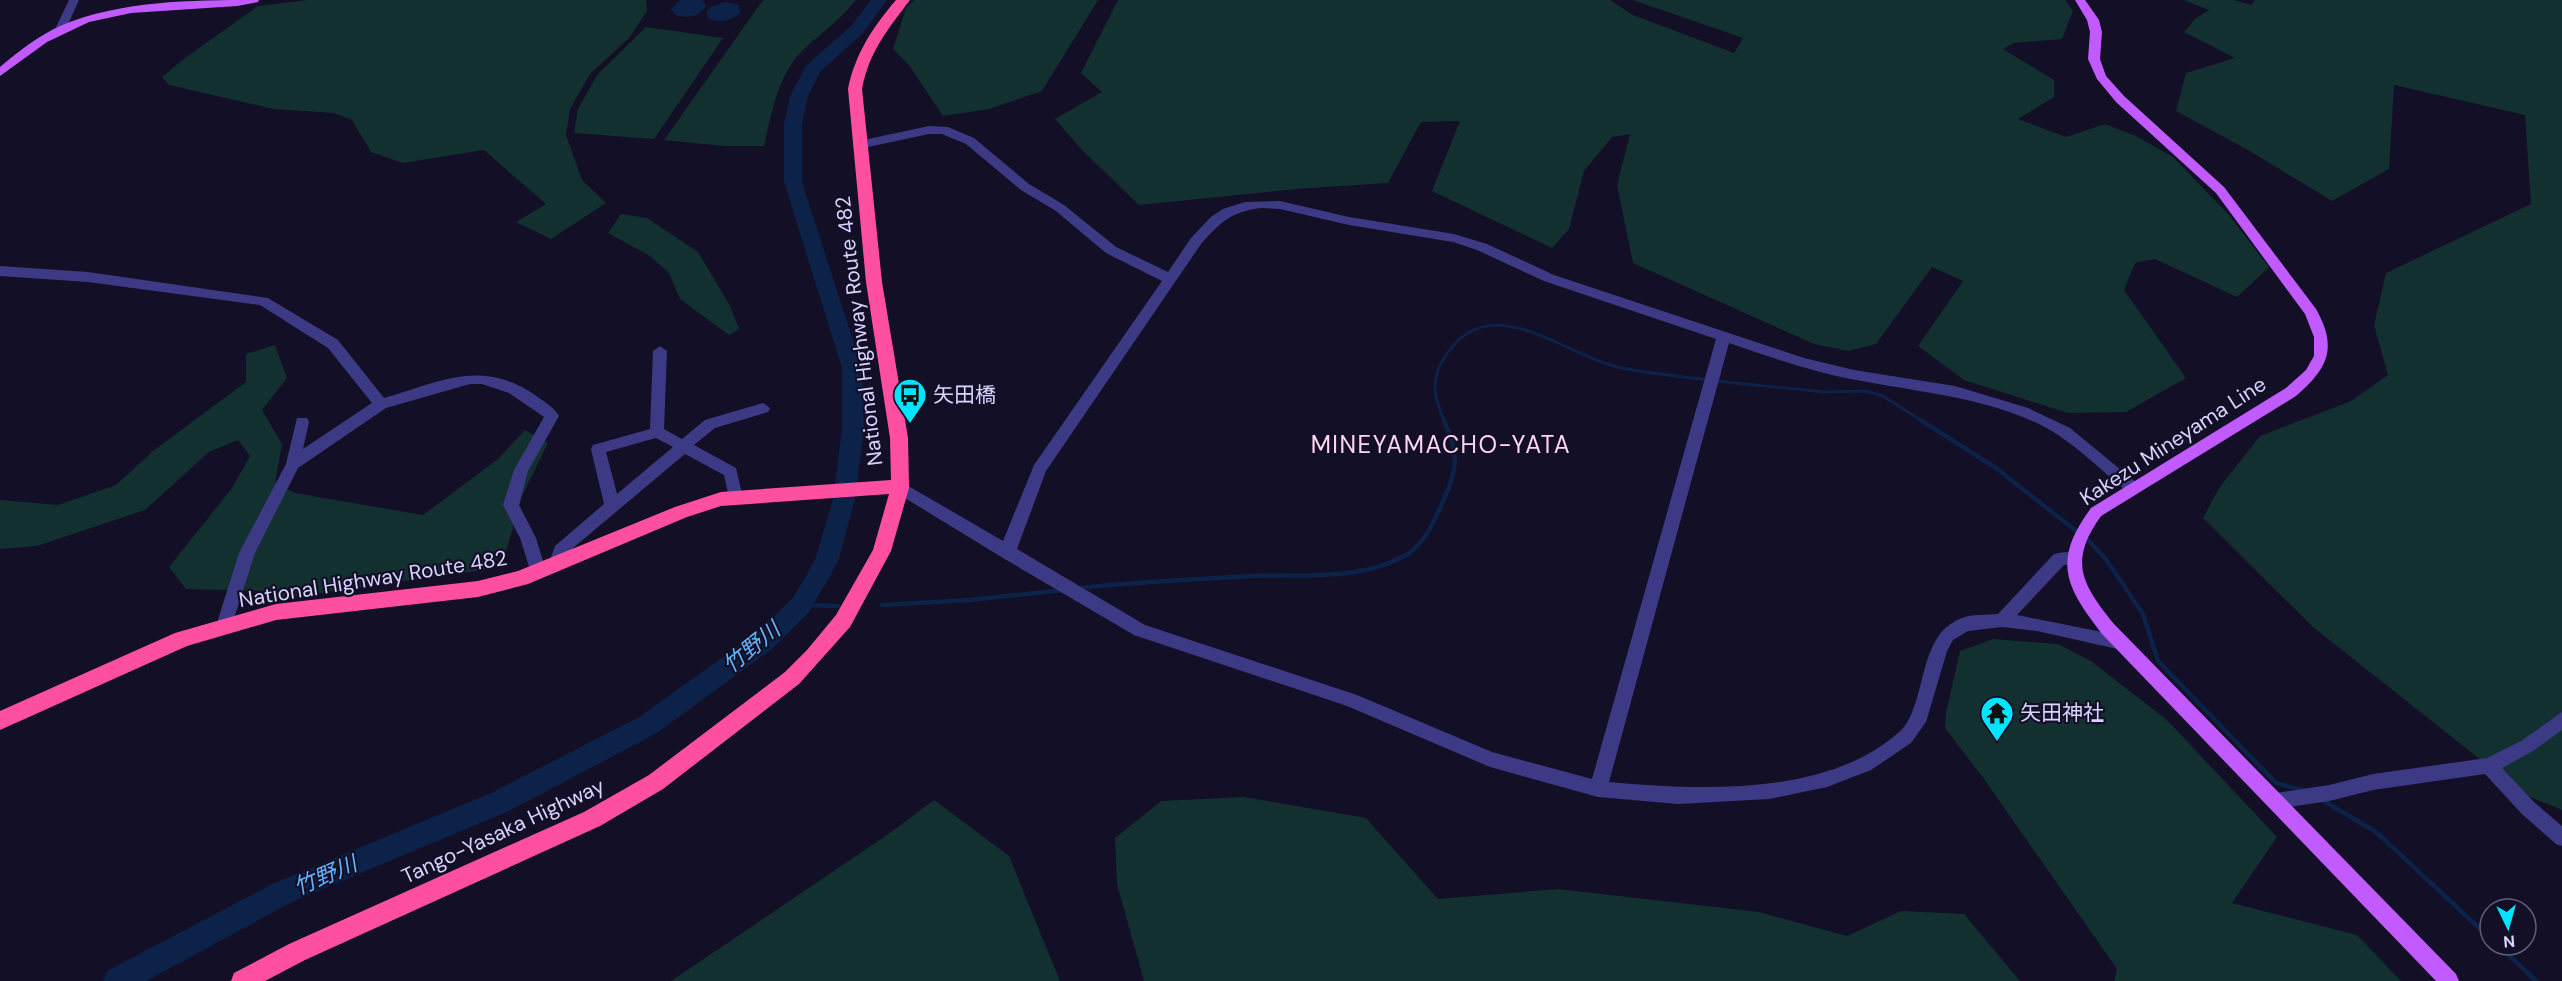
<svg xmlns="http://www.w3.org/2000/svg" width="2562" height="981" font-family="'DM Sans','Noto Sans JP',sans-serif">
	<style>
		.green { fill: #12302f }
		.water { fill: #0c2248 }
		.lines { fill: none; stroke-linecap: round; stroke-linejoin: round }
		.stream-far1 { stroke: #0c2248; stroke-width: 3 }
		.stream { stroke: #0c2248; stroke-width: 4.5 }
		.river { fill: #0c2248; fill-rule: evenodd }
		.minor { fill: #3d3a85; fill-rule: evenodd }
		.major { fill: #c25bff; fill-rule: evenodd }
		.highway { fill: #ff4fa3; fill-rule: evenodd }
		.labels { text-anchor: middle; stroke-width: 4.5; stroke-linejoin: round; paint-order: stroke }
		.street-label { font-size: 21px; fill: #d9d4ff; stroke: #130f26 }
		.poi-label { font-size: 21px; fill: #d9d4ff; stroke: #130f26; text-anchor: start }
		.water-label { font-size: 22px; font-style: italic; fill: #62b6ff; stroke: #130f26 }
		.quarter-label { font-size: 24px; letter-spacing: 1.5px; fill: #ffd6f0; stroke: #130f26 }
	</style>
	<rect width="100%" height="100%" fill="#130f26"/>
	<path class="green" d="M308,0H646L647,11L629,38L590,74L570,109L566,135L582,180L606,203L551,239L516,222L546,204L484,150L403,163L371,152L352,120L334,113L274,109L169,85L162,77L185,58L258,6Z
		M763,0H856C841,19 823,32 805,48C778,73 772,112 764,146H724L664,140Z
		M915,0H1098L1042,91L989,109L943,116L909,65L893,49L906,8Z
		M1118,0H1610L1633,15L1734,53L1743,38L1633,0H2065L2073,11L2062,39L2014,43L2003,49L2054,80V97L2018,119L2066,137L2105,124L2136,136L2173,157L2229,215L2269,267L2237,297L2155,259L2135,263L2124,290L2186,378L2126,412L2068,413L1964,380L1918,346L1963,281L1932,267L1876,344L1848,351L1814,344L1633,263L1617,185L1630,134L1612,137L1584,171L1569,229L1552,248L1432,191L1460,121L1421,122L1388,183L1296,189L1139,205L1082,150L1055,119L1102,92L1081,73Z
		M2184,0H2234L2251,5L2255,0H2562V810L2525,795L2313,627L2203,518L2219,488L2260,436L2351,401L2388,375L2374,325L2386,273L2531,204L2525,115L2394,85L2389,169L2332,201L2248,150L2176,111L2186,73L2235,58L2184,32L2195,19L2209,10Z
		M646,27L723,38L654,139L574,133L578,109L597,75Z
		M621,214L647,218L698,252L729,304L739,329L729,335L680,299L669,273L650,256L608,233Z
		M275,345L287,378L262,410L282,444L275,483L295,493L423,515L498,459L525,430L548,443L522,496L506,552L484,570L277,599L267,591L186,589L169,567L232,488L250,456L238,440L209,452L145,510L37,546L0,549V500L58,505L116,485L153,451L246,382V354Z
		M1993,639L2058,644L2091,661L2167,720L2277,837L2232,903L2357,935L2401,981H2114L2117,969L1984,779L1945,728L1946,713L1960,651Z
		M1244,797L1366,818L1438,899L1558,889L1759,912L1847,936L1901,911L1964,914L2020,981H1144L1117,884L1115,838L1161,801Z
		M934,800L1009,856L1060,981H671L887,835Z"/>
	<path class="water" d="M681,0H703L706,6C700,17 686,19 675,15L671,9Z
		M725,2L739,5L740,13C731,21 720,23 709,19L706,13L710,7Z"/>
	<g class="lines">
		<path class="stream-far1" d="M1716,381L1825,392L1865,391L1881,395L1924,422
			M1445,422C1433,397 1430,379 1446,355C1488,290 1557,349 1610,365C1642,374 1676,375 1709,380"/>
		<path class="stream" d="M1922,421L1996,468L2089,541L2105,558L2143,614L2158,661L2276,783L2305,791
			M1079,588C1137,582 1195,579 1253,576C1302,574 1361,581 1406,555C1425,544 1435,519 1444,499C1458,469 1459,452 1444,421
			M801,605L838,606
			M882,605L970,600L1063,590
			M2322,800L2376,832L2490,938
			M2498,945L2536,981"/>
		<path class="river" d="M871,0H887L863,33L820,72L808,96L802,124V182L862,368L864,429L855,499L838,562L809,612L772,649L657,733L509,811L292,902L146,981H103L107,971L272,884L491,793L639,717L754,635L793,598L815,560L833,499L842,429V368L784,182V124L790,96L806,66L851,26Z"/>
		<path class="minor" d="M69,0H79L66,29H58L56,27Z
			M929,126L948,127L974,138L1029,184L1064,205L1116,247L1168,272L1191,238L1211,217L1223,209L1245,202L1280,201L1349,217L1454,234L1487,244L1554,275L1804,358L1854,370L1955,386L2028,408L2070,428L2138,484L2140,488L2138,492H2128C2100,470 2073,441 2041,425C1984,397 1918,392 1856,380C1812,372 1770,357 1729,343L1609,782C1699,790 1825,797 1898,733C1909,724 1913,710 1917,698C1926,668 1929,630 1962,618C1972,614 1986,615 1998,614L2054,554C2062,552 2071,551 2079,553L2081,558L2079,563L2064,565L2017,615L2122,636L2128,638L2130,643L2128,648L2122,650L2037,631L2002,627L1968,631L1953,640L1947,651L1926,722L1911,743L1871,770L1827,787L1769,799L1678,804L1598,797L1490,767L1347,706L1134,635L1003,558L895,492L893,488L895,484H905L1003,541L1034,465L1162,281L1106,253L1056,211L1021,190L966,144L942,134H929L859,149L853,145L859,141ZM1261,208L1280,209L1349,225L1453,242L1477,250L1544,281L1716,339L1592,779L1492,752L1357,695L1145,625L1017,549L1046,471L1201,244C1221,222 1230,212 1261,208Z
			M0,266L88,272L268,298L338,340L384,398C440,382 481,358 535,395C543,401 554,407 559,416L528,471L519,505L536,538L546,571L544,576L538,577L532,576L520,538L503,505L514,470L544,417L509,393L482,384H470L386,408L298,468L255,553L230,631L224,633L218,631L216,626L239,553L286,464L297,418H307L309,422L303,449L372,403L328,348L260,305L88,282L0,276Z
			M660,346L667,351L664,429L682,439L705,420L763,403L770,408L768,412L715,428L694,445L736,468L743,498L740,502H730L724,475L685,454L567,553L563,568L557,569L551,568L549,563L555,546L604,504L591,449L593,445L650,429L653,351ZM656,438L673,447L617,494L606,452Z
			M2562,712V730L2533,751L2502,768L2534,802L2562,826V846L2556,844L2522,814L2485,774L2373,790L2329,801L2276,809L2270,807L2267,801L2270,795L2276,793L2329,785L2373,774L2487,758L2521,741Z"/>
		<path class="major" d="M259,0L258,2L237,6L131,13L89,22L47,42L0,76V67C19,51 38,36 60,26C121,0 194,0 259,0Z
			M2075,0H2085L2099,20L2102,32L2100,59L2106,76L2124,96L2224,187L2316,309C2338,348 2328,368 2296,396L2101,516C2068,562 2082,584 2114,624L2456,974L2459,981H2436L2102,634C2065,586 2052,561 2091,508L2286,388L2306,370L2314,356V337L2305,314L2216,193L2116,102L2097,79L2088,59L2090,32L2087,20Z"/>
		<path class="highway" d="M896,0H910C888,29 869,52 862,89L882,282L908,438L909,488L891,551L850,627L799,684L663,789L600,826L305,960L265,981H231L234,973L289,944L584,812L649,775L785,672L807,650L836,615L873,550L889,494L721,506L687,517L528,584L478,597L276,620L187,646L0,730V711L175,633L276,604L478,581L518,571L675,507L721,492L891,480L890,438L866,282L848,89C855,54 873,27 896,0Z"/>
	</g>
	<defs>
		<symbol id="bus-pin" viewBox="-11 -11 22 30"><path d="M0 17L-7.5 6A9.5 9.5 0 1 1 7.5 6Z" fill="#00e5ff" stroke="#130f26"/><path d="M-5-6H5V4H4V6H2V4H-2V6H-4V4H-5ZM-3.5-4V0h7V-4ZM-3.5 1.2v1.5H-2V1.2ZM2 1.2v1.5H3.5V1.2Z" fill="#111"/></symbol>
		<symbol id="temple-pin" viewBox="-11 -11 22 30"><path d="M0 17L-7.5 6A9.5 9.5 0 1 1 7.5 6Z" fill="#00e5ff" stroke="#130f26"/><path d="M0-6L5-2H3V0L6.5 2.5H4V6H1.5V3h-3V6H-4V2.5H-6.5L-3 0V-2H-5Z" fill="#111"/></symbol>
	</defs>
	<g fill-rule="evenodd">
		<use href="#bus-pin" x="891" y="376" width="38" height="52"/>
		<use href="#temple-pin" x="1978" y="694" width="38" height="52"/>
	</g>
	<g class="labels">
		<g class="street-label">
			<text transform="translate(859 331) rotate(-97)" y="7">National Highway Route 482</text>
			<text transform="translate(2173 441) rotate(-33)" y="7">Kakezu Mineyama Line</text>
			<text transform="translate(373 579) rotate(-9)" y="7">National Highway Route 482</text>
			<text transform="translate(503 831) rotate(-25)" y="7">Tango-Yasaka Highway</text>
		</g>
		<g class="poi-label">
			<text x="933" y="402">矢田橋</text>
			<text x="2020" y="720">矢田神社</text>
		</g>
		<g class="water-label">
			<text transform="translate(751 647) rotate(-39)" y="8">竹野川</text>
			<text transform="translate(325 875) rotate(-23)" y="8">竹野川</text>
		</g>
		<g class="quarter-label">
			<text x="1441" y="453">MINEYAMACHO-YATA</text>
		</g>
	</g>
	<g transform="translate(2508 927) rotate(175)"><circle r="28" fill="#130f26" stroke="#625e7d" stroke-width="1.5"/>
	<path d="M0-4.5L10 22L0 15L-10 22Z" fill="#00e5ff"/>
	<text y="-9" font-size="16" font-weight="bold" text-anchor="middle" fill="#d9d4ff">N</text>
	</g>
</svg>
